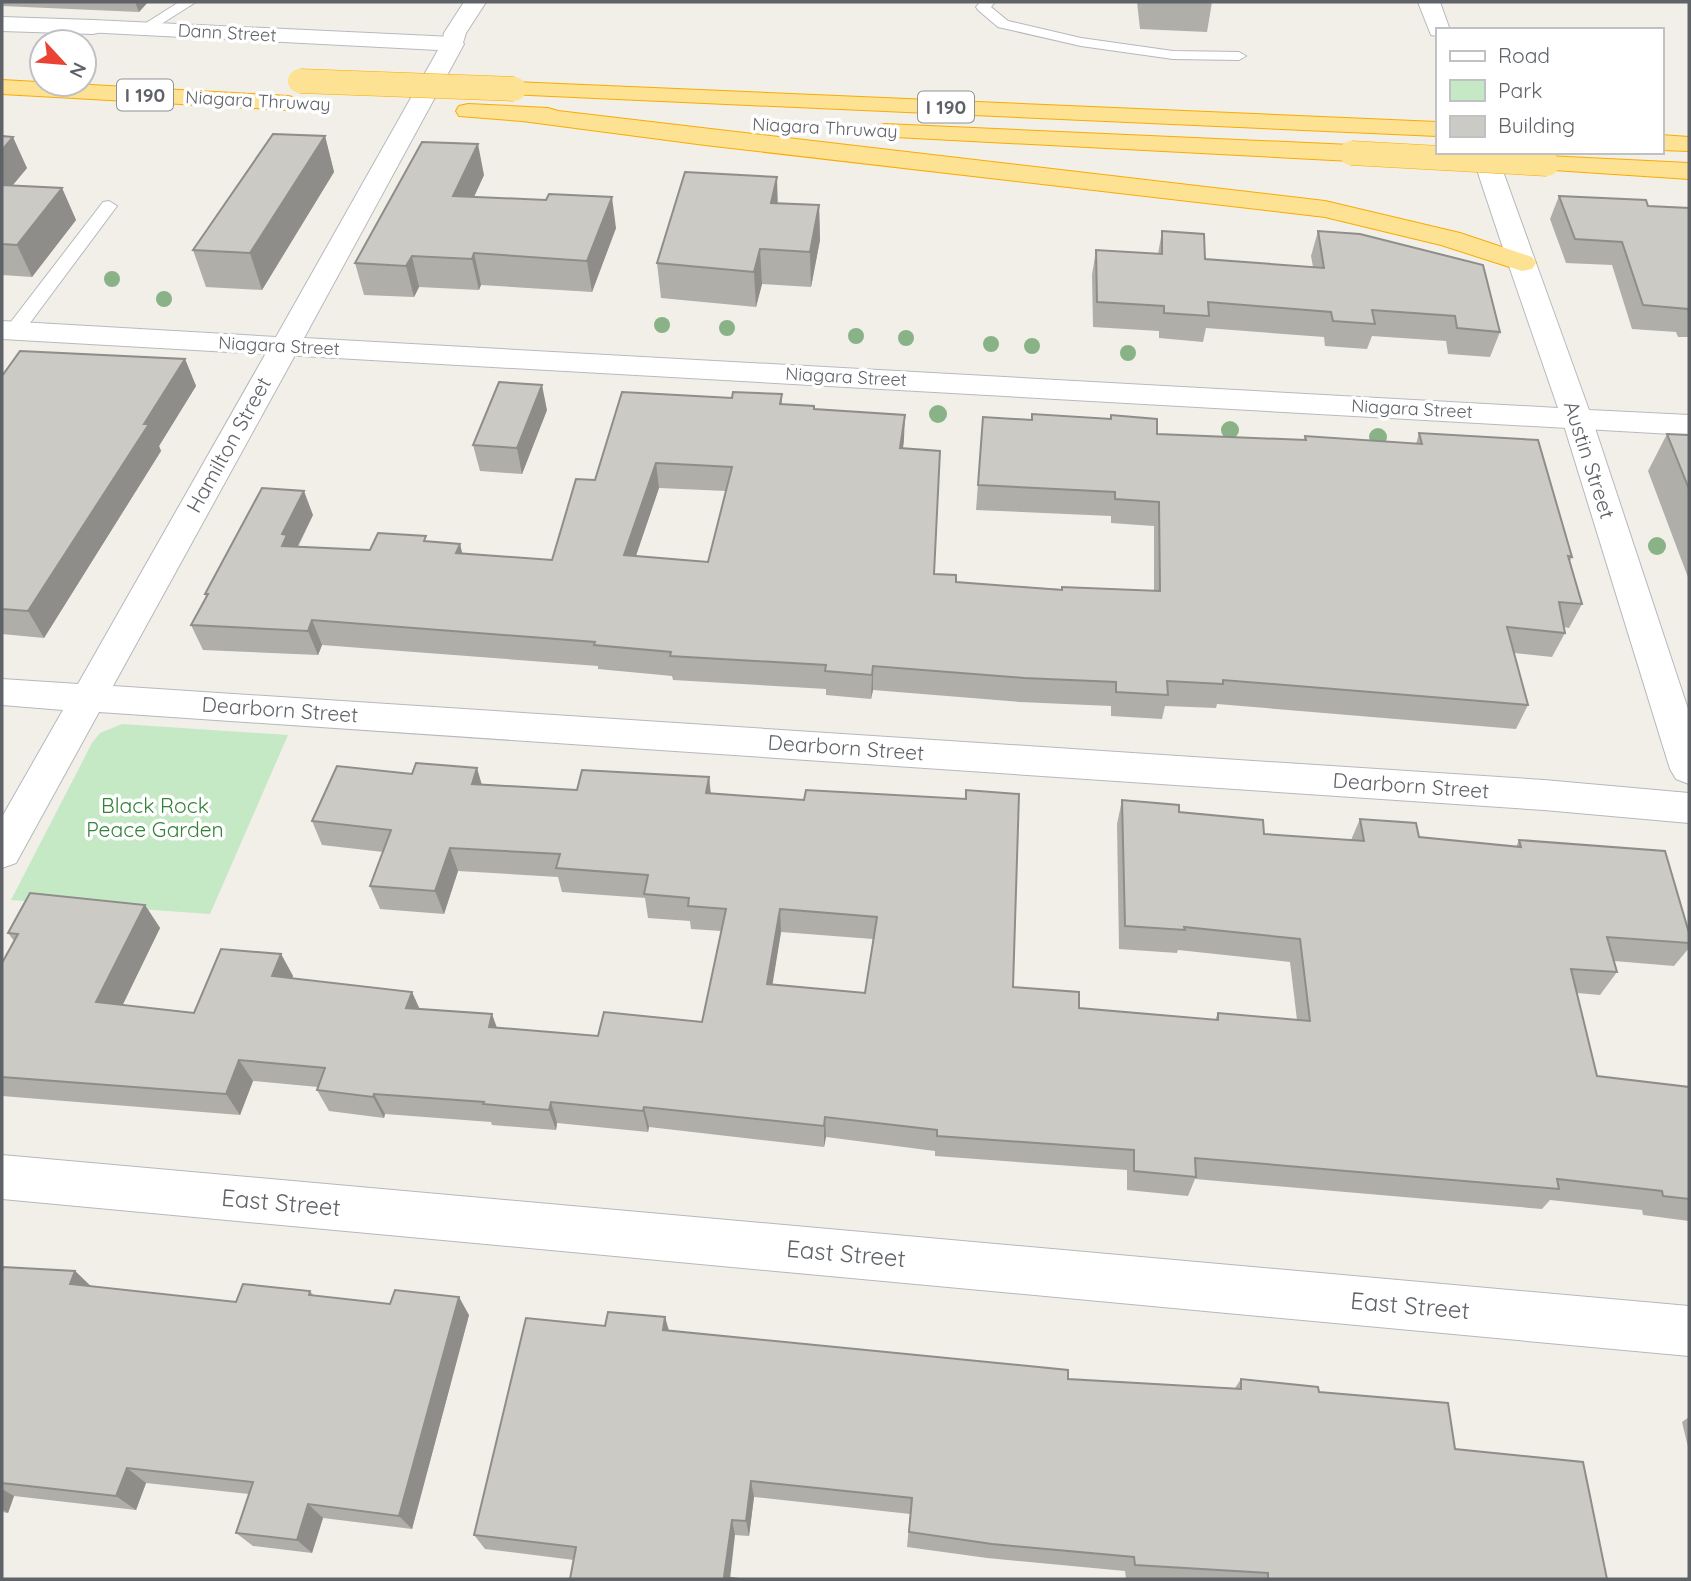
<svg xmlns="http://www.w3.org/2000/svg" width="1691" height="1581" font-family="Quicksand,sans-serif">
	<style>
		.green { fill: #c5e8c5 }
		.lines { fill: none; stroke-linecap: round; stroke-linejoin: round }
		.service-casing { stroke: #b5b8bc; stroke-width: 2 }
		.minor-casing { stroke: #b5b8bc; stroke-width: 2 }
		.secondary-casing { stroke: #b6babf; stroke-width: 2 }
		.motorway-casing { stroke: #f9ab00; stroke-width: 2 }
		.service { fill: #fff; fill-rule: evenodd }
		.minor { fill: #fff; fill-rule: evenodd }
		.secondary { fill: #fff; fill-rule: evenodd }
		.motorway { fill: #fde293; fill-rule: evenodd }
		.motorway-bridge-casing { stroke: #f9ab00; stroke-width: 25; stroke-linecap: butt }
		.motorway-bridge { stroke: #fde293; stroke-width: 24 }
		.tree { fill: #89b387 }
		.wall { fill: #afaea9; fill-rule: evenodd }
		.shaded-wall { fill: #8f8d8a }
		.building { fill: #cccac5; stroke: #8f8d8a; stroke-width: 2; fill-rule: evenodd }
		.labels { text-anchor: middle; stroke-width: 7; stroke-linejoin: round; paint-order: stroke }
		.far-street-label { font-size: 18px; fill: #5f6368; stroke: #fff }
		.shield { fill: #fff; stroke: #8f9295; stroke-width: 2 }
		.shield-label { font-size: 19px; font-weight: bold; fill: #5f6368 }
		.street-label { font-size: 21px; fill: #5f6368; stroke: #fff }
		.park-label { font-size: 21px; fill: #348238; stroke: #fff }
		.near-street-label { font-size: 24px; fill: #5f6368; stroke: #fff }
	</style>
	<rect width="100%" height="100%" fill="#f1efe8"/>
	<path class="green" d="M122,724L288,735L210,914L11,900L92,743L100,733Z"/>
	<g class="lines">
		<defs>
			<path id="service" d="M179,2H196L147,33L142,34L135,30Z
				M980,2H995L991,7L1008,21L1081,38L1173,51L1239,52L1246,56L1239,60L1173,59L1081,46L998,27L978,10L976,7Z
				M109,201L117,206L21,335H7L5,331L7,327L103,202Z"/>
			<path id="minor" d="M464,2H486L466,33L461,49H445L442,44L444,33Z
				M1418,2H1440L1450,30H1437V36L1431,35Z
				M2,17L93,20L101,22L104,27L101,32L93,34L2,31Z
				M1471,152H1496L1536,263L1532,269L1522,271L1512,269L1508,263Z
				M285,337L295,340L300,346L113,686L1544,780L1689,793V823L1544,810L99,712L16,863L2,868V817L63,710L2,705V679L78,684L270,346L275,340Z
				M1577,409L1588,412L1592,419L1689,712V784L1676,779L1670,769L1562,419L1566,412Z
				M2,1155L1689,1306V1356L2,1199Z"/>
			<path id="secondary" d="M93,20L453,37L461,39L464,44L304,338L1558,408L1508,263L1512,257L1522,255L1532,257L1536,263L1589,410L1689,415V435L2,339V321L276,337L438,50L85,32L82,27L85,22Z"/>
			<path id="motorway" d="M2,80L288,96L297,98L300,103L297,108L288,110L2,94Z
				M514,82L1437,122V136L506,94L502,89L506,84Z
				M468,104L548,108L558,111L1325,201L1460,233L1532,257L1536,263L1532,269L1522,271L1441,245L1325,217L705,145L522,121L459,116L456,111L459,106Z
				M885,124L1351,145L1360,148L1364,153L1360,158L1351,161L876,136L873,131L876,126Z
				M1661,135L1689,137V151L1661,150Z
				M1547,156L1689,163V179L1538,169L1534,164L1538,159Z"/>
		</defs>
		<use href="#service" class="service-casing"/>
		<use href="#minor" class="minor-casing"/>
		<use href="#secondary" class="secondary-casing"/>
		<use href="#motorway" class="motorway-casing"/>
		<use href="#service" class="service"/>
		<use href="#minor" class="minor"/>
		<use href="#secondary" class="secondary"/>
		<use href="#motorway" class="motorway"/>
		<defs>
			<path id="motorway-bridge" d="M300,81L514,89
				M1351,153L1547,164"/>
		</defs>
		<use href="#motorway-bridge" class="motorway-bridge-casing"/>
		<use href="#motorway-bridge" class="motorway-bridge"/>
	</g>
	<g class="tree">
		<circle cx="112" cy="279" r="8"/>
		<circle cx="164" cy="299" r="8"/>
		<circle cx="662" cy="325" r="8"/>
		<circle cx="727" cy="328" r="8"/>
		<circle cx="856" cy="336" r="8"/>
		<circle cx="906" cy="338" r="8"/>
		<circle cx="991" cy="344" r="8"/>
		<circle cx="1032" cy="346" r="8"/>
		<circle cx="1128" cy="353" r="8"/>
		<circle cx="938" cy="414" r="9"/>
		<circle cx="1230" cy="430" r="9"/>
		<circle cx="1378" cy="437" r="9"/>
		<circle cx="1657" cy="546" r="9"/>
	</g>
	<path class="wall" d="M2,2H148L139,12L2,6Z
		M1137,2H1212L1207,32L1140,29Z
		M2,136L27,168L12,186L62,188L76,220L32,277L2,275Z
		M325,136L334,172L262,290L206,287L193,250Z
		M484,175L474,197L616,228L592,292L481,285L479,290L419,287L414,297L364,295L355,263Z
		M1559,196L1648,206L1689,208V337H1678L1676,332L1632,329L1612,265L1566,263L1550,219Z
		M778,203L819,205L820,240L811,287L762,284L756,307L661,298L657,263Z
		M1162,231L1205,259L1313,267L1311,256L1318,231L1500,332L1490,357L1448,354L1446,341L1372,336L1367,349L1325,346L1324,337L1206,328L1203,342L1159,338V331L1093,327L1092,275L1096,250L1158,254Z
		M185,359L196,386L159,446L161,451L44,638L2,634V376Z
		M782,394V404L814,406L815,409L904,439L903,448L934,574L956,582L1061,589L1154,591V526L1111,523V516L976,510L983,417L1157,434L1304,440L1305,436L1416,444L1419,433L1572,557L1570,561L1582,604L1569,628L1564,627L1565,633L1552,657L1514,653L1528,705L1516,729L1217,704L1216,708L1165,706L1162,719L1111,716V706L1020,702L873,690L871,699L826,695V689L673,680L672,676L598,669V666L322,645L318,655L203,650L191,625L206,597L205,594L313,515L298,547L370,550L428,541L463,554L552,560L595,480L732,398ZM659,488L726,491L708,562L636,556Z
		M547,410L522,474L480,471L473,445Z
		M1667,434L1689,435V580L1648,471Z
		M709,777L711,793L1013,987L1079,1008L1215,1020L1218,1013L1297,1020L1290,962L1178,950L1177,953L1119,949L1117,824L1122,800L1179,812L1264,834L1351,840L1360,819L1419,837L1516,847L1519,840L1689,933V948L1674,966L1614,961L1617,972L1600,995L1577,993L1597,1076L1689,1087V1221L1643,1215L1642,1210L1550,1200L1542,1209L1195,1179L1188,1196L1127,1190V1170L935,1156V1151L826,1137L824,1147L649,1127L648,1132L557,1123L556,1130L492,1125L491,1122L385,1114L384,1118L329,1111L317,1090L318,1087L253,1081L240,1115L2,1096V963L14,941L8,933L145,905L160,928L122,1005L194,1013L281,954L293,976L292,978L497,1028L598,1036L702,1022L721,931L691,929L690,921L648,918L645,898L562,892L558,877L458,871L444,914L380,909L370,886L383,852L322,845L312,821L482,784L577,790ZM781,932L873,939L865,993L772,984Z
		M2,1271H75L90,1286L236,1302L310,1291L314,1296L469,1315L412,1529L323,1518L312,1553L253,1546L236,1533L249,1494L146,1483L136,1510L14,1496L8,1513L2,1512Z
		M665,1317L669,1330L1068,1379L1235,1388L1241,1379L1319,1392L1455,1449L1607,1579H1126L1125,1571L987,1558L907,1547L910,1514L754,1497L749,1536L735,1535L574,1560L485,1549L474,1535L605,1326Z
		M1689,1417V1451L1682,1422Z"/>
	<path class="shaded-wall" d="M135,2H148L139,12Z
		M325,136L334,172L262,290L250,253Z
		M13,137L27,168L2,198V150Z
		M478,144L484,175L460,227L453,196Z
		M777,177L778,212L771,203Z
		M62,188L76,220L32,277L17,245Z
		M612,197L616,228L592,292L587,261Z
		M819,205L820,240L811,287L810,252Z
		M760,249L762,284L756,307L754,272Z
		M474,253L481,285L479,290L472,259Z
		M412,256L419,287L414,297L406,266Z
		M185,359L196,386L159,446L161,451L44,638L28,611L144,424Z
		M542,385L547,410L522,474L517,448Z
		M905,415L904,439L900,472V448Z
		M656,463L659,488L628,579L624,555Z
		M304,491L313,515L294,553L282,546V534Z
		M460,544L466,568L456,553Z
		M312,620L322,645L318,655L308,631Z
		M873,666V690L871,699L872,675Z
		M477,768L484,792L472,784Z
		M709,777L711,801L706,793Z
		M450,848L458,871L444,914L435,891Z
		M145,905L160,928L113,1025L96,1002Z
		M780,909L781,932L769,1006L767,984Z
		M281,954L293,976L285,998L272,976Z
		M412,992L422,1014L406,1008Z
		M492,1014L500,1036L489,1027Z
		M239,1060L253,1081L240,1115L226,1094Z
		M374,1094L385,1114L384,1118L373,1097Z
		M551,1102L557,1123L556,1130L549,1110Z
		M644,1107L649,1127L648,1132L643,1111Z
		M825,1117L826,1137L824,1147V1126Z
		M75,1271L95,1290L70,1284Z
		M459,1297L469,1315L412,1529L399,1516Z
		M665,1317L670,1336L663,1330Z
		M127,1468L146,1483L136,1510L116,1496Z
		M751,1481L754,1497L749,1536L746,1521Z
		M2,1489L14,1496L8,1513L2,1509Z
		M308,1504L323,1518L312,1553L297,1540Z
		M732,1520L735,1535L730,1579L724,1577Z"/>
	<path class="building" d="M273,134L325,136L250,253L193,250Z
		M2,136L13,137L2,150Z
		M422,142L478,144L453,196L546,200L549,194L612,197L587,261L474,253L472,259L412,256L406,266L355,263Z
		M685,172L777,177L771,203L819,205L810,252L760,249L754,272L657,263Z
		M2,185L62,188L17,245L2,244Z
		M1559,196L1646,200L1648,206L1689,208V313L1688,309L1643,305L1622,242L1575,239Z
		M1162,231L1204,234L1205,259L1324,268L1318,231L1360,234L1483,265L1500,332L1457,328L1455,316L1372,310L1375,324L1333,321L1331,312L1208,302L1209,316L1164,313V306L1097,302L1096,250L1162,254Z
		M20,351L185,359L144,424H149L28,611L2,609V376Z
		M499,382L542,385L517,448L473,445Z
		M622,392L732,398L733,392L782,394L780,404L814,406V409L905,415L900,448L940,451L934,574L956,575V582L1062,590V587L1160,591L1159,502L1115,499V492L978,485L983,417L1032,420V414L1111,419V415L1157,419V434L1306,440L1305,436L1422,444L1419,433L1538,440L1572,557L1568,556L1582,604L1559,602L1565,633L1507,627L1528,705L1223,680V684L1167,681L1168,695L1116,692V682L1024,678L873,666L872,675L825,671L826,665L670,656L671,652L594,645L595,642L312,620L308,631L191,625L208,594H205L262,488L304,491L282,534L287,535L282,546L370,550L378,533L426,536L424,541L460,544L456,553L552,560L576,479L595,480ZM656,463L732,467L708,562L624,555Z
		M1667,434L1689,435V489Z
		M416,763L477,768L472,784L577,790L582,770L709,777L706,793L804,800L806,790L966,799V790L1019,794L1013,987L1079,992V1008L1218,1020V1013L1310,1021L1300,939L1184,927L1185,930L1125,926L1122,800L1179,805V812L1263,820L1264,834L1364,841L1360,819L1416,823L1419,837L1521,847L1519,840L1665,851L1689,933V943L1607,937L1617,972L1571,969L1597,1076L1689,1087V1199L1663,1196L1662,1191L1557,1179L1559,1189L1195,1158L1196,1177L1134,1171V1150L937,1136V1130L825,1117L824,1126L644,1107L643,1111L551,1102L549,1110L483,1104L484,1102L374,1094L373,1097L317,1090L325,1068L239,1060L226,1094L2,1077V963L18,934L8,933L30,893L145,905L96,1002L194,1013L221,949L281,954L272,976L412,992L406,1008L492,1014L489,1027L598,1036L604,1012L702,1022L726,909L688,906L689,898L644,894L648,875L556,868L560,854L450,848L435,891L370,886L391,830L312,821L337,766L412,774ZM780,909L877,917L865,993L767,984Z
		M3,1267L75,1271L70,1284L236,1302L243,1284L310,1291L309,1295L390,1304L395,1290L459,1297L399,1516L308,1504L297,1540L236,1533L253,1482L127,1468L116,1496L2,1483V1271Z
		M608,1312L665,1317L663,1330L1068,1370V1379L1241,1389V1379L1318,1387L1319,1392L1448,1403L1455,1449L1583,1462L1607,1579H1268V1573L1135,1565L1134,1557L992,1544L909,1532L912,1498L751,1481L746,1521L732,1520L724,1577L739,1579H570L576,1547L474,1535L526,1318L605,1326Z"/>
	<g class="labels">
		<g class="far-street-label">
			<text transform="translate(227 33) rotate(3)" y="6">Dann Street</text>
			<text transform="translate(258 101) rotate(3)" y="6">Niagara Thruway</text>
			<text transform="translate(825 128) rotate(3)" y="6">Niagara Thruway</text>
			<text transform="translate(279 346) rotate(3)" y="6">Niagara Street</text>
			<text transform="translate(846 377) rotate(3)" y="6">Niagara Street</text>
			<text transform="translate(1412 409) rotate(3)" y="6">Niagara Street</text>
		</g>
		<g class="shield">
			<rect x="117" y="79.5" width="56" height="31" rx="5"/>
			<rect x="918" y="91.5" width="56" height="31" rx="5"/>
		</g>
		<g class="shield-label">
			<text x="145" y="102">I 190</text>
			<text x="946" y="114">I 190</text>
		</g>
		<g class="street-label">
			<text transform="translate(229 445) rotate(-61)" y="7">Hamilton Street</text>
			<text transform="translate(1589 460) rotate(72)" y="7">Austin Street</text>
			<text transform="translate(280 710) rotate(4)" y="7">Dearborn Street</text>
			<text transform="translate(846 748) rotate(4)" y="7">Dearborn Street</text>
			<text transform="translate(1411 786) rotate(4)" y="7">Dearborn Street</text>
		</g>
		<g class="park-label">
			<text x="155" y="813">Black Rock<tspan x="155" dy="24">Peace Garden</tspan></text>
		</g>
		<g class="near-street-label">
			<text transform="translate(281 1203) rotate(5)" y="8">East Street</text>
			<text transform="translate(846 1254) rotate(5)" y="8">East Street</text>
			<text transform="translate(1410 1306) rotate(5)" y="8">East Street</text>
		</g>
	</g>
	<rect width="1691" height="1581" fill="none" stroke="#5f6368" stroke-width="7"/>
	<rect x="1436" y="28" width="228" height="126" fill="#ffffff" stroke="#bfc1c3" stroke-width="2"/>
	<rect x="1450" y="51" width="35" height="10" fill="#ffffff" stroke="#bfc1c3" stroke-width="2"/>
	<text x="1498" y="63" font-size="21" fill="#5f6368">Road</text>
	<rect x="1450" y="80" width="35" height="21" fill="#c5e8c5" stroke="#bfc1c3" stroke-width="2"/>
	<text x="1498" y="98" font-size="21" fill="#5f6368">Park</text>
	<rect x="1450" y="116" width="35" height="21" fill="#cccac5" stroke="#bfc1c3" stroke-width="2"/>
	<text x="1498" y="133" font-size="21" fill="#5f6368">Building</text>
	<g transform="translate(63 63) rotate(116)"><circle r="33" fill="#ffffff" stroke="#bfc1c3" stroke-width="2"/>
	<path d="M0-5L12 26L0 18L-12 26Z" fill="#ea4335"/>
	<text y="-10" font-size="19" font-weight="bold" text-anchor="middle" fill="#5f6368">N</text>
	</g>
</svg>
